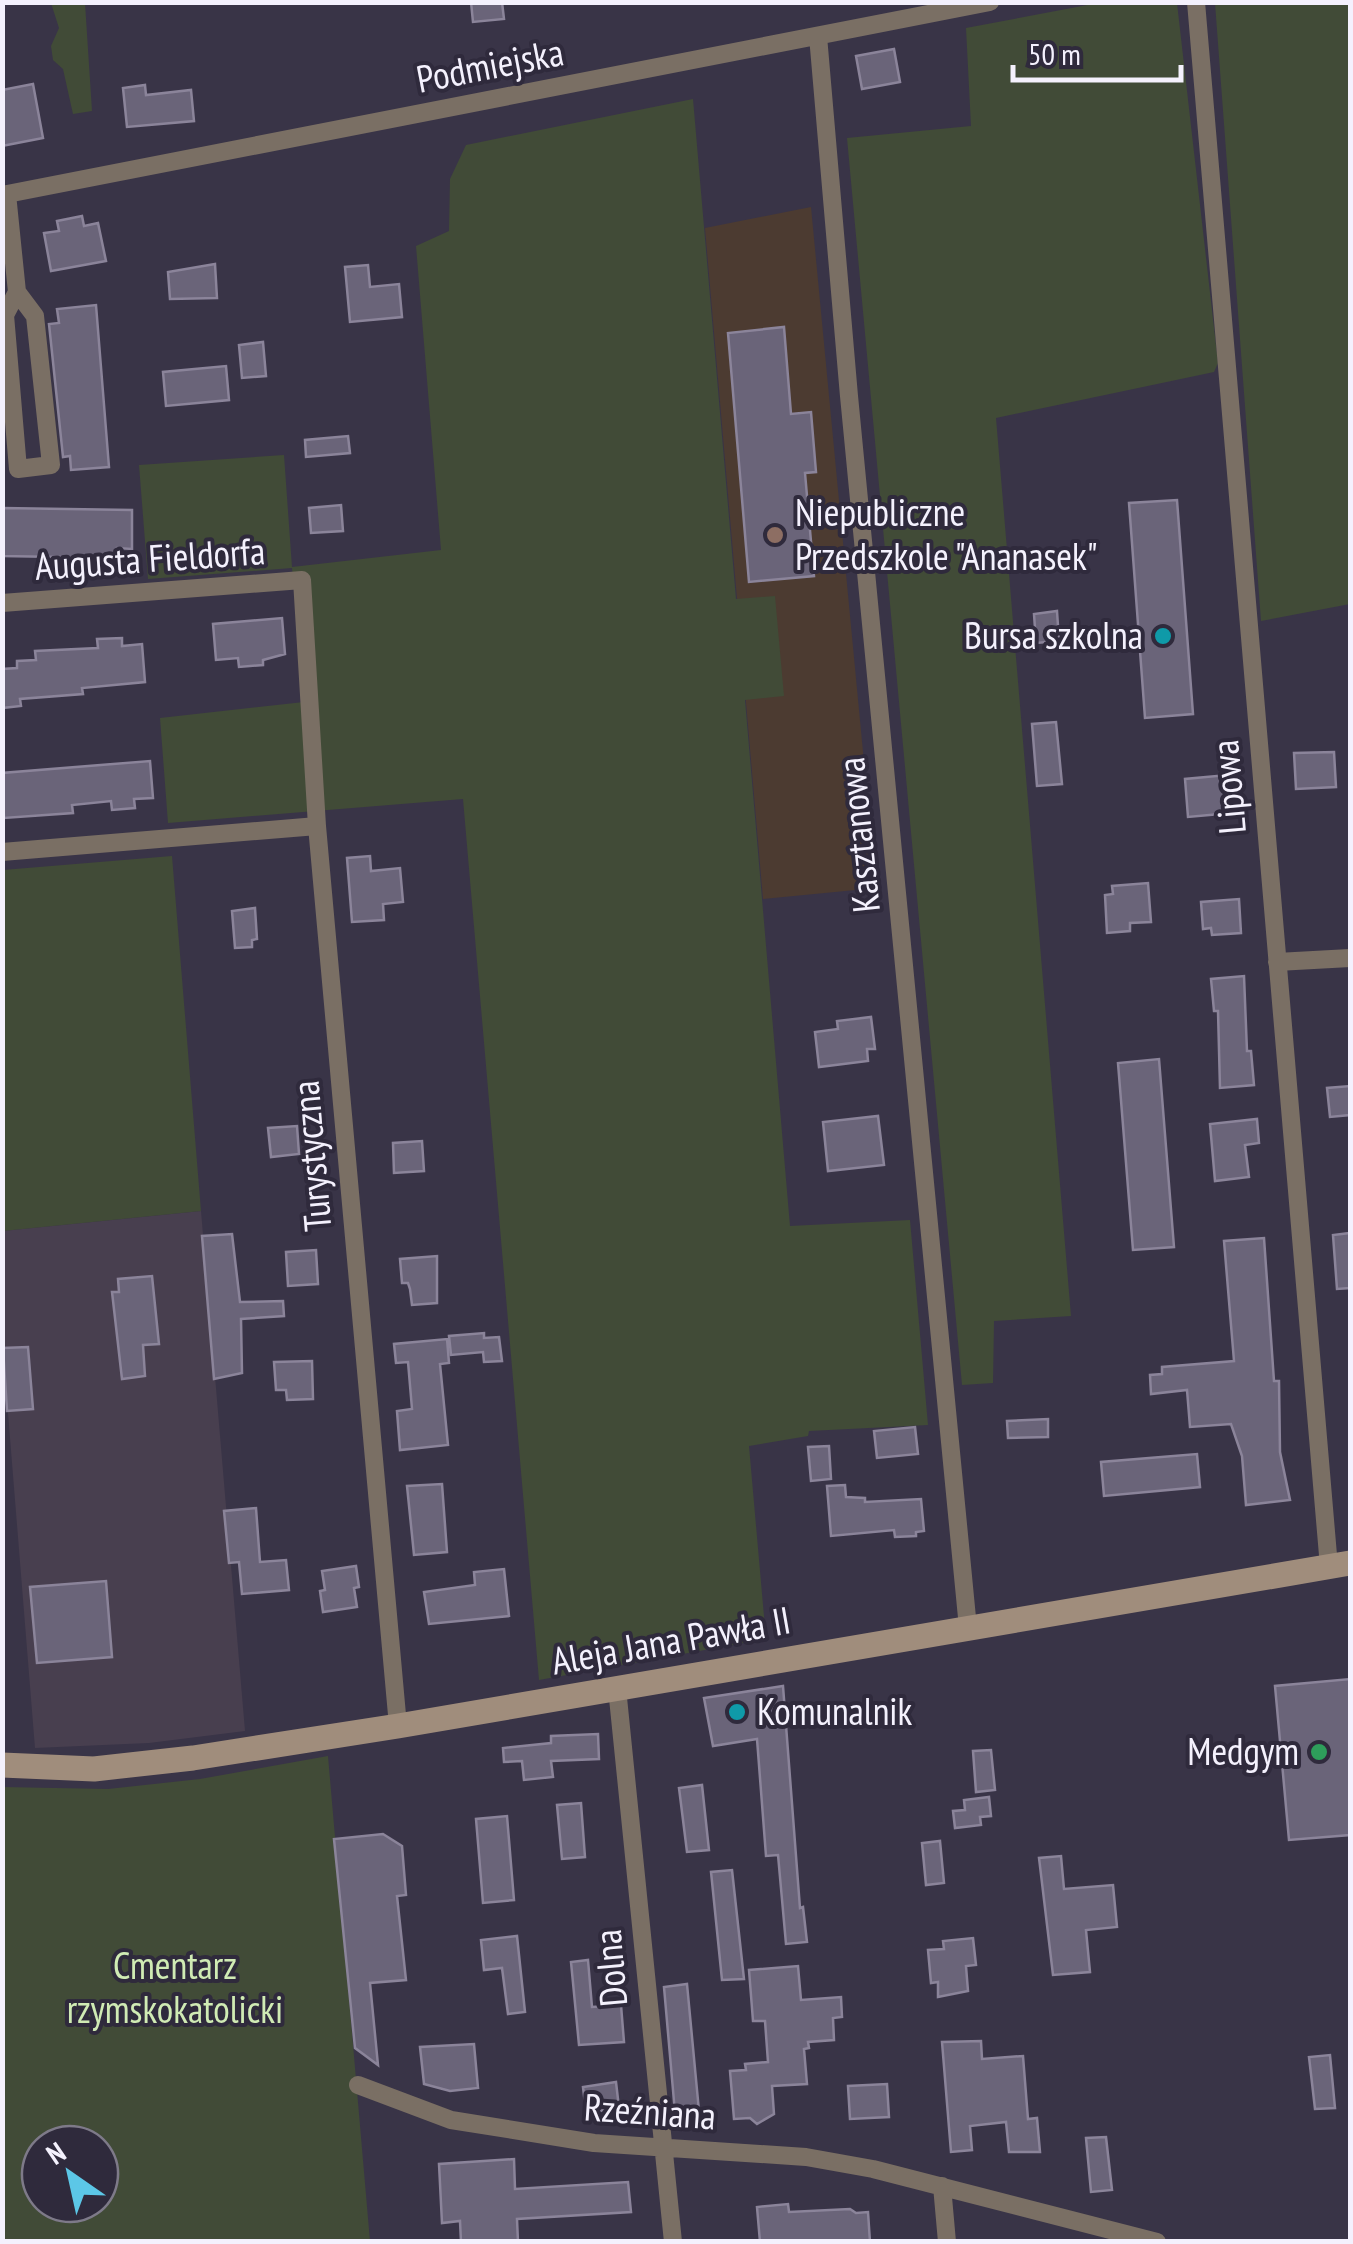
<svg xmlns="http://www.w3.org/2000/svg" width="1353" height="2244" font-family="'PT Sans Narrow',sans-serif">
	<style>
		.industrial { fill: #483f4f }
		.education { fill: #4c3b31 }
		.green { fill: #414b37; fill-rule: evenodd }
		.building { fill: #6a6479; stroke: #8b849a; stroke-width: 2.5 }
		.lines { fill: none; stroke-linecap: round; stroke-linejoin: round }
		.street { stroke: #7a6f64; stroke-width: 18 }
		.secondary { stroke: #a08d7c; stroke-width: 25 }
		.education-dot { fill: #8d6e63; stroke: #2f2a3c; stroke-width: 4 }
		.culture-dot { fill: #0f9aa8; stroke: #2f2a3c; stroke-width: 4 }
		.leisure-dot { fill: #2e9e5b; stroke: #2f2a3c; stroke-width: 4 }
		.labels { text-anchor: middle; stroke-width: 8; stroke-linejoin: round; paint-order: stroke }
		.street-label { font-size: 38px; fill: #f4f1fd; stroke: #2f2a3c }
		.poi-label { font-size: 38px; fill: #f4f1fd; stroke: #2f2a3c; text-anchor: start }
		.park-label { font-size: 38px; fill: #d0ebb4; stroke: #2f2a3c }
	</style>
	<rect width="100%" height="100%" fill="#393447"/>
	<path class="industrial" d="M201,1211L245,1731L149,1743L35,1748L3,1351L2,1231Z"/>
	<path class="education" d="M811,207L876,888L763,899L705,228Z"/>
	<path class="green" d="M51,3H85L92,111L73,114L63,69L53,60L51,46L59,28Z
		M1098,3H1177L1218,363L1214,372L996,418L1071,1316L994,1321L993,1383L962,1385L847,138L971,126L966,28Z
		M1215,3H1350V604L1261,621Z
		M693,99L736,599L775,596L784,696L745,700L790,1226L910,1220L928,1425L809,1431L808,1436L749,1446L766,1639L539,1680L463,799L168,823L160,718L304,702L292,568L148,579L139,465L284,455L292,567L441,550L416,246L449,231L450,179L466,145Z
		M172,856L201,1211L3,1231V870Z
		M328,1756L370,2241H3L2,1787L108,1789L200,1779ZM40,2144H100V2204H40Z"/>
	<path class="building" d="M471,2H502L504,19L473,22Z
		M894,49L900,82L862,89L856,56Z
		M33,84L43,138L2,146V90Z
		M145,85L146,95L191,90L194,121L127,127L123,88Z
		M82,216L84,226L98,223L106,261L51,271L44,233L59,231L57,221Z
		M215,264L217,298L170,299L168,272Z
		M368,265L370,287L399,284L402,317L350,322L345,267Z
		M96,305L109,467L71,470L70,456L63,457L49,324L59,323L57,309Z
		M784,327L791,414L811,412L816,472L805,473L814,576L749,582L728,333Z
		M263,342L266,376L242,378L239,345Z
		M226,366L229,400L166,406L163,372Z
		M348,436L350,453L306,457L305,440Z
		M1177,500L1193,714L1145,718L1129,503Z
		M341,505L343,531L311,533L309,508Z
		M2,508L132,510V549L117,548V558L2,556Z
		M1057,611L1059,641L1036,643L1034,614Z
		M282,618L285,654L263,660V665L239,667L238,658L216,660L213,624Z
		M122,638V646L142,644L145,682L82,688L83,694L20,699L21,706L2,708V669L17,668V661L36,660L35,651L98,648L97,639Z
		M1056,722L1062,784L1037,786L1032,724Z
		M1334,752L1336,787L1296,789L1294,753Z
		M150,761L153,798L134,799L135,808L112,810L111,801L72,805L73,813L4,818L2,773Z
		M1227,775L1231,813L1188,817L1185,779Z
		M370,856L371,871L400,868L403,902L383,904L384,920L352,922L347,858Z
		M1148,883L1151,922L1130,923V931L1107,933L1105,895L1113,894L1112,886Z
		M1239,899L1241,933L1212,935L1211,928L1203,929L1201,902Z
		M255,908L257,939L252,940V947L235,948L232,911Z
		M1244,976L1247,1051H1251L1254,1085L1220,1088L1218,1011H1214L1211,979Z
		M871,1017L875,1049H867L868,1061L819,1067L815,1032L838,1029L837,1021Z
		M1159,1059L1174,1247L1133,1250L1118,1063Z
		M1350,1086V1115L1330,1117L1327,1088Z
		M878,1116L884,1165L828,1171L823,1122Z
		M1257,1119L1259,1143L1245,1145L1249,1177L1215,1181L1210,1124Z
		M297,1126L299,1154L271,1157L268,1128Z
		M422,1141L424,1171L394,1173L393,1143Z
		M1350,1233V1288L1337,1289L1333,1235Z
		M232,1234L240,1302L283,1301L284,1316L241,1319L242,1373L214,1379L202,1236Z
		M1264,1238L1274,1381H1279L1280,1452L1290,1500L1246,1505L1242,1456L1231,1424L1190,1427L1187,1390L1151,1394L1150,1375L1162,1374V1367L1234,1361L1224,1241Z
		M316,1250L318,1284L288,1286L286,1252Z
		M437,1256V1303L412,1305L410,1289L408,1283H402L400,1259Z
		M152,1276L159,1344L143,1345L145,1376L122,1379L112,1292H119L118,1279Z
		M484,1333V1338L499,1337L502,1361L484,1362L483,1352L451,1355L449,1336Z
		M447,1339L449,1363L440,1364L448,1445L400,1450L397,1411L412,1409L408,1362L396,1363L394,1344Z
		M28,1347L33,1409L7,1411L3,1348Z
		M312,1361L313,1399L287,1400L286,1390H276L274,1362Z
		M1048,1419V1437L1008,1438L1007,1421Z
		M915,1427L918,1454L877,1458L874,1431Z
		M829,1446L831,1479L811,1481L808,1447Z
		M1197,1454L1200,1487L1104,1496L1101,1462Z
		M442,1484L447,1552L414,1555L407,1486Z
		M845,1485L846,1497L865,1498V1502L921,1499L924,1531L916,1532V1536L895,1537L894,1530L831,1536L827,1486Z
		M256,1508L260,1562L286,1560L289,1590L242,1594L239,1562L229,1563L224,1511Z
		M356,1566L359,1587L354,1588L357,1607L323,1612L320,1591L325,1590L322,1571Z
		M504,1569L509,1616L429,1624L424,1592L475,1585L474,1572Z
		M106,1581L112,1657L37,1663L30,1587Z
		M1350,1679V1835L1289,1840L1275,1686Z
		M783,1686L800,1908L803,1907L807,1942L786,1944L778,1855L766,1856L757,1739L713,1746L704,1698Z
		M598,1734L599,1759L551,1761L553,1777L524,1780L522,1761L504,1762L503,1748L551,1743V1736Z
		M991,1750L995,1790L976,1792L973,1751Z
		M702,1785L709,1850L687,1852L679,1788Z
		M989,1797L991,1816L980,1817L981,1825L955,1828L953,1811L965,1810L964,1800Z
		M581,1803L585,1857L562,1859L557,1805Z
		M507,1816L514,1900L483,1903L476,1819Z
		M383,1834L402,1846L406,1895L397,1896L406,1980L370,1983L378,2065L355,2048L334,1839Z
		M940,1841L944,1883L926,1885L922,1843Z
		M1061,1856L1064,1889L1113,1885L1117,1927L1086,1930L1090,1972L1053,1975L1039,1858Z
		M732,1870L744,1979L722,1980L711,1872Z
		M517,1936L525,2012L508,2014L502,1968L484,1970L481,1940Z
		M973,1938L976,1965L966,1966L968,1991L938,1997V1982L931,1983L928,1950L944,1949L943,1941Z
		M588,1960L592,2007L621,2005L624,2042L579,2045L571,1962Z
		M798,1966L801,2000L841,1997L842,2017L833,2018L834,2040L808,2042L809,2048L804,2049L807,2084L772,2086L774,2114L757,2124L750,2118L734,2119L730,2071L746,2070L745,2064L768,2062L765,2021H753L749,1970Z
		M687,1984L699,2111L675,2113L664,1987Z
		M981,2041L982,2059L1023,2056L1028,2119L1037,2118L1040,2152H1009L1006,2122L970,2126L972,2150L951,2152L942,2042Z
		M474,2044L478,2088L450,2091L424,2084L420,2047Z
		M1330,2055L1335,2108L1315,2109L1309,2057Z
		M616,2082L619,2108L586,2113L583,2087Z
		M887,2084L889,2117L850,2119L848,2086Z
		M1106,2137L1112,2190L1091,2192L1086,2138Z
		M514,2159L515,2189L628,2182L631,2212L517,2219L518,2242H461L460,2221L442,2223L439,2164Z
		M788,2204L789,2212L850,2209L856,2213L868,2212L870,2242H760L757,2207Z"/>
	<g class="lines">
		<path class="street" d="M1196,2L1329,1567
			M818,36L849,396L968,1628
			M7,194L17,292L5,315L18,469L51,465L35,316L17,292
			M2,195L990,2
			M2,603L302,580L317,826L398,1726
			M2,852L317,826
			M1277,962L1350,958
			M617,1688L673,2242
			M358,2085L451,2120L594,2143L806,2157L873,2169L1157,2242
			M942,2186L947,2242"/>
		<path class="secondary" d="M2,1765L94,1769L193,1758L398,1726L1350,1563"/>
	</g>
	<circle class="education-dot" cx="775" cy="535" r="10"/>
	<g class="culture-dot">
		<circle cx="1163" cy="636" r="10"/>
		<circle cx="737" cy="1712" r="10"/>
	</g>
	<circle class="leisure-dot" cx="1319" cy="1752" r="10"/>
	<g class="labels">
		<g class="street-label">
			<text transform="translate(490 66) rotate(-11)" y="13">Podmiejska</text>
			<text transform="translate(150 559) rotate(-4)" y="13">Augusta Fieldorfa</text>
			<text transform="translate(1229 787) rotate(-95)" y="13">Lipowa</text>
			<text transform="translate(859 835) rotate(-96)" y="13">Kasztanowa</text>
			<text transform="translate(312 1156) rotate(-95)" y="13">Turystyczna</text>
			<text transform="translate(671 1641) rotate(-10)" y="13">Aleja Jana Pawła II</text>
			<text transform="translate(611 1968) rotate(-95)" y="13">Dolna</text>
			<text transform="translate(650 2112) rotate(4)" y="13">Rzeźniana</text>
		</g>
		<g class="poi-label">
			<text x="795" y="526">Niepubliczne<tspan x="795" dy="44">Przedszkole "Ananasek"</tspan></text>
			<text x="1143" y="649" text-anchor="end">Bursa szkolna</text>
			<text x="757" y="1725">Komunalnik</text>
			<text x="1299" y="1765" text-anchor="end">Medgym</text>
		</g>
		<g class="park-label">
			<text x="175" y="1979">Cmentarz<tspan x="175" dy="44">rzymskokatolicki</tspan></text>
		</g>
	</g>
	<rect width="1353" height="2244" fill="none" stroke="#f4f1fd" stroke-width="10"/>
	<g transform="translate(70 2174) rotate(326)"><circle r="48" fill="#2f2a3c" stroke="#7e7a89" stroke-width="2.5"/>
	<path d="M0-8L18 38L0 25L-18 38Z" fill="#5cc7e7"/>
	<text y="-15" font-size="28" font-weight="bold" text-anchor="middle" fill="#f4f1fd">N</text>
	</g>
	<path d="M1013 65v15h168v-15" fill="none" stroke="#f4f1fd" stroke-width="5"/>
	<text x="1028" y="65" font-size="30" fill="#f4f1fd" stroke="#2f2a3c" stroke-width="8" paint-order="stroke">50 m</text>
</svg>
